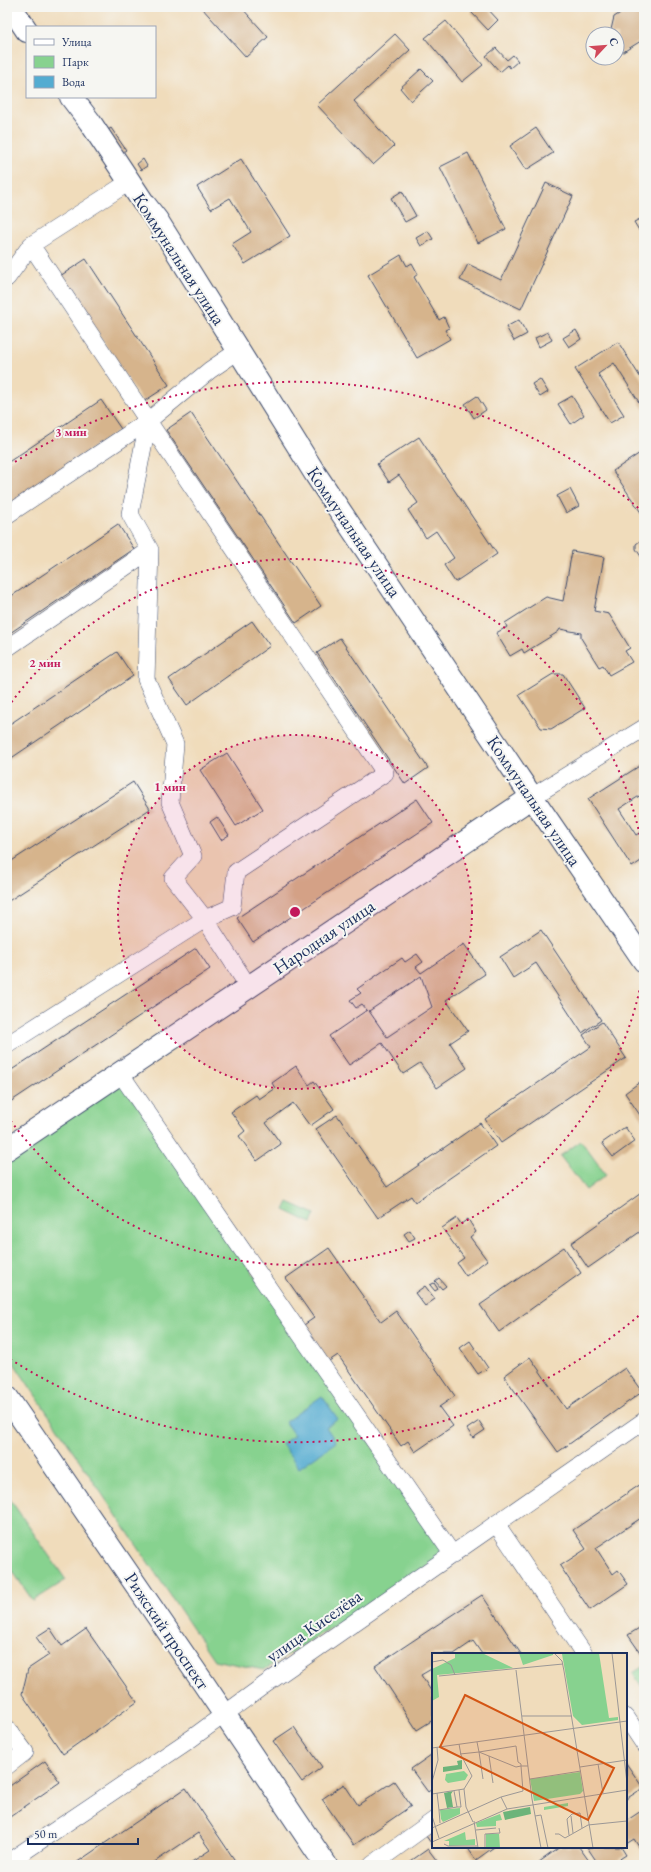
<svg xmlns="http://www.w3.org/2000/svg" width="651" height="1872" font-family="'EB Garamond',serif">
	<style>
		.green { fill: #87d28f; stroke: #518076 }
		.water { fill: #54acd1; stroke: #386e98 }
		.building { fill: #d6b48c; fill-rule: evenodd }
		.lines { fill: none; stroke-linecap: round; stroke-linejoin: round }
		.street-casing { stroke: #3b496c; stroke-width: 18 }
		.secondary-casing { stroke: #3b496c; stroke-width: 24 }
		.primary-casing { stroke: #3b496c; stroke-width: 24 }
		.street { stroke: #fff; stroke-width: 17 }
		.secondary { stroke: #fff; stroke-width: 22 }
		.primary { stroke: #fff; stroke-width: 22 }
		.ring { fill: none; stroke: #c2185b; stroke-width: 2; stroke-dasharray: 2 4 }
		.labels { text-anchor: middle; stroke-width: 4; stroke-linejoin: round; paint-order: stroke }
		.street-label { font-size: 18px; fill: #1b2f5e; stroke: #f6f6f2 }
		.inset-road { fill: none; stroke: #9b9796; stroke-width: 1 }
		.view { fill: #d45514; fill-opacity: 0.15; stroke: #d45514; stroke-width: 2 }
		.inset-edge { fill: none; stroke: #1b2f5e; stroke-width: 2 }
		.centre { fill: #c2185b; stroke: #f6f6f2; stroke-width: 2 }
		.ring-label { font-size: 12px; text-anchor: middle; font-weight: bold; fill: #c2185b; stroke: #f6f6f2; stroke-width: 4; stroke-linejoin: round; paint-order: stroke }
	</style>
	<rect width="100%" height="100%" fill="#f6f6f2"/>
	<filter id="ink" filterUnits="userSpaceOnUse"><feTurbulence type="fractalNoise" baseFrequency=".025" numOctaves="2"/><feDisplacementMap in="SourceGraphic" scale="8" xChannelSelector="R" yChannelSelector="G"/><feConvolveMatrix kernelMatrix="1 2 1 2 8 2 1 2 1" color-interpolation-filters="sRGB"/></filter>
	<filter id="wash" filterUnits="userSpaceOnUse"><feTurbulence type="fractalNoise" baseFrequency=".012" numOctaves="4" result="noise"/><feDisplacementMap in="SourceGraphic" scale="16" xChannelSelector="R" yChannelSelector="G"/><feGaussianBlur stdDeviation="0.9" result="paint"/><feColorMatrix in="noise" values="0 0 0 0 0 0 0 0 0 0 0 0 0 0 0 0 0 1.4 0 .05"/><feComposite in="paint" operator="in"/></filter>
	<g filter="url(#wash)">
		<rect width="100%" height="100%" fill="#f0dcbb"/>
		<path class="green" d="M122,1083L447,1554L264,1670L214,1660L7,1353V1156Z
			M581,1141L606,1175L586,1190L560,1156Z
			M288,1202L315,1214L311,1223L284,1210Z
			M7,1495L66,1580L33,1601L7,1563Z
			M644,1666V1690L633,1673Z"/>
		<path class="water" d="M322,1396L338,1419L326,1427L336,1442L299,1468L282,1444L294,1435L285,1422Z"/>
		<g id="blocks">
			<path class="building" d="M201,7H241L268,37L246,57Z
				M476,7H486L498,20L488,30L471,12Z
				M630,7H644V39L620,54L617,48V34H610L614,17Z
				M446,21L483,65L462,82L425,38Z
				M395,34L410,50L354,101L394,146L373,165L317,105Z
				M496,48L507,60L513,55L518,61L510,68L508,65L500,72L486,56Z
				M421,69L433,81L411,101L400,88Z
				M111,128L126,150L117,156L105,132Z
				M536,128L553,153L526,170L510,146Z
				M468,153L506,229L478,243L440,167Z
				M143,159L147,166L141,170L137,164Z
				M241,159L290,236L245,264L232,244L251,232L230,198L211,209L197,187Z
				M546,183L573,196L521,309L460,280L468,264L501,280Z
				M402,191L416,216L405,222L391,198Z
				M644,217V229L640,232L634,222Z
				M428,231L433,239L421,246L416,238Z
				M401,255L407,266L412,263L418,274L414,277L439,320L444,317L449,328L445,330L450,339L417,358L368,275Z
				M86,259L169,385L143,402L60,276Z
				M519,320L527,334L514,341L506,327Z
				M576,330L581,339L569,347L563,338Z
				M548,332L552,340L539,347L535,338Z
				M618,342L644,383V410L614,363L598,374L624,415L610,423L575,369Z
				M540,379L548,392L540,397L532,384Z
				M477,396L486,410L474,418L465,404Z
				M572,396L584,415L571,424L558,404Z
				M101,400L121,429L7,505V463Z
				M191,413L321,606L296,623L166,430Z
				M419,437L497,554L455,582L444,565L454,558L436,531L426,538L408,510L418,503L399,475L389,482L377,464Z
				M640,453L644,459V517L613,471Z
				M570,489L579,506L566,513L557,496Z
				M118,524L134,549L7,635V599Z
				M644,538V561L636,549V544Z
				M572,551L604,557L594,611L609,614L630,648L625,651L632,662L609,675L603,665L599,667L581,638V633L560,629L558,632L524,653L522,649L510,656L496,633L507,627L505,623L546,597L563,601Z
				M252,621L270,646L187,705L169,679Z
				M340,638L428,768L405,784L317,653Z
				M117,652L133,676L7,761V726Z
				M553,674H563L585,708L551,729L541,728L519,695Z
				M227,753L263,809L236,826L200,770Z
				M644,763V793L619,809L636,835L644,830V859L632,867L588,799Z
				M133,782L150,809L7,902V864Z
				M417,799L433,823L253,942L237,918Z
				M217,817L229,835L221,840L210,822Z
				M541,930L601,1020L582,1033L536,963L513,978L500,957Z
				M464,944L485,974L446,1000L468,1031L450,1043L467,1068L437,1088L420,1063L403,1074L382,1043L349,1065L329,1036L367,1010L362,1004L356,1008L350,1000L361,993L357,989L402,958L405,962L417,954L423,962L416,967L421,973ZM421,976L432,1007L387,1037L369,1011Z
				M196,948L210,969L7,1104V1073Z
				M602,1022L626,1058L501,1143L485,1119L591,1047L583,1035Z
				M296,1066L309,1085L314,1081L334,1109L310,1126L293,1103L266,1123L281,1144L257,1161L239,1136L245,1131L231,1112L256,1095L259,1099L275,1088L272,1083Z
				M644,1079V1121L625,1093Z
				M337,1115L387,1187L480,1123L496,1146L415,1202L411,1196L378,1218L316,1129Z
				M625,1127L635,1141L613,1157L602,1143Z
				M644,1191V1229L588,1268L571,1243Z
				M457,1218L461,1224L468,1219L476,1232L470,1237L487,1260L466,1276L457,1263L464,1258L442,1228Z
				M410,1230L415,1238L409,1241L404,1234Z
				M564,1247L581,1273L499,1332L480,1305Z
				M329,1248L381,1322L396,1311L455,1396L439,1407L453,1426L415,1452L408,1441L401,1446L338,1355L326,1363L301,1327L314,1318L286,1278Z
				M439,1278L446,1286L442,1289L435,1281Z
				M434,1283L438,1289L435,1291L430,1285Z
				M425,1286L435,1299L425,1306L415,1293Z
				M470,1341L488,1368L478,1374L460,1348Z
				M530,1357L566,1409L625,1368L642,1392L558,1452L504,1376Z
				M479,1421L485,1430L473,1438L467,1429Z
				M644,1482V1516L596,1548L613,1574L618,1570L628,1584L590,1610L560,1566L586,1549L573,1530Z
				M482,1595L521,1654H482L473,1641L454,1654H433V1668L421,1675L433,1694V1720L417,1730L375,1666Z
				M644,1618V1658L628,1635L644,1625L641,1620Z
				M50,1628L62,1646L86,1629L137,1702L63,1754L22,1694L28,1669L49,1655L36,1637Z
				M294,1727L322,1767L302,1782L273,1741Z
				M431,1755L433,1759V1788L428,1792L411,1769Z
				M45,1761L60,1782L7,1819V1788Z
				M626,1763L643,1788L626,1799Z
				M394,1781L411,1806L354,1845L322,1799L344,1784L358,1805Z
				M186,1788L238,1865H187L210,1850L198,1833L150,1865H73Z
				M644,1809V1855L634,1839L626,1844V1821Z
				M433,1832V1846L426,1836Z
				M467,1847H494L476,1860Z
				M560,1847H579L592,1865H535Z
				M587,1847H621L626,1855L610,1865H599Z
				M428,1849L440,1865H405Z"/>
		</g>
	</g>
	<g filter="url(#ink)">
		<use href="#blocks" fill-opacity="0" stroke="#3b496c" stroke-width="1"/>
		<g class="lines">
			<defs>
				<path id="street" d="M31,245L148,421L210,370L238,351
					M7,278L31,245L129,182
					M148,421L385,773L236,872L232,907L205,919L173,878L193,856L170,802L175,744L146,679L150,550L130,514Z
					M7,515L148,421
					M7,648L150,550
					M532,797L644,728
					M7,1045L205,919L248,986
					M120,1073L453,1555
					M497,1525L584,1654
					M626,1717L644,1744
					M7,1728L25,1752L7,1766
					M7,1863L192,1738L263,1686L644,1421
					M372,1865L433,1821"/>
				<path id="secondary" d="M11,7L27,31
					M71,97L90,122L143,202L157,220L316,475L519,778L644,961
					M7,1149L532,797"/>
				<path id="primary" d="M7,1397L204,1684L326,1865"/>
			</defs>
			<use href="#street" class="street-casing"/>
			<use href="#secondary" class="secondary-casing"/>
			<use href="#primary" class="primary-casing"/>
			<use href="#street" class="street"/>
			<use href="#secondary" class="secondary"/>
			<use href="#primary" class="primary"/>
		</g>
	</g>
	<circle cx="295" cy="912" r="177" fill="#c2185b" fill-opacity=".12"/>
	<g class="ring">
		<circle cx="295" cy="912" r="177"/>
		<path d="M644 967A353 353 0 0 1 8 1117M8 707A353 353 0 0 1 644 857"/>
		<path d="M643 1312A530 530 0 0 1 10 1359M10 465A530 530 0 0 1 643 512"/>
	</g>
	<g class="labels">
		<g class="street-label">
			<text transform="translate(179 259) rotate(57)" y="6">Коммунальная улица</text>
			<text transform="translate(354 532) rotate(56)" y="6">Коммунальная улица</text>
			<text transform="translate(534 801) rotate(56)" y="6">Коммунальная улица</text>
			<text transform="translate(324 937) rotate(-34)" y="6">Народная улица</text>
			<text transform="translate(314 1626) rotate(-35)" y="6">улица Киселёва</text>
			<text transform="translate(167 1631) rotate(56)" y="6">Рижский проспект</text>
		</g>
	</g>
	<g transform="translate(432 1653)">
		<rect width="195" height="195" fill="#f0dcbb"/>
		<path d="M23,0H50L81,15L5,22L7,44L0,48V16L23,5ZM87,0H121V2L91,12ZM167,0L177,65L186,64V67L150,72L141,63L130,1ZM32,118L36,122L33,127L16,130L13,127L14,121ZM148,119L151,138L148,141L102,148L98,126ZM136,150V153L112,157V154ZM28,155V161L11,169L9,166L8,157ZM68,161L70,167L64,168V173L45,174L44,170ZM33,179L34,187L43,186V192L17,193V188H12ZM54,181H67L68,195H54Z" fill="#87d28f"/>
		<path d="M30,107V116L11,119V114L26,112L25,108ZM21,138L19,141L21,154L15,155L12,140ZM98,154L99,161L73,167L71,159Z" fill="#6db47a"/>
		<path class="inset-road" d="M122,0L130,8L132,18L161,195M180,0L195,130M0,9L11,7L19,12L23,22M84,17L100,146L109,195M7,23L131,11M90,63H140M27,91L29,102L40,123L32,136L34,154L41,169M84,93L86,109L89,111V113L84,114L47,99ZM0,95L195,68M47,99L51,126M28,101L47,99L45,89M57,103L61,130M166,111L171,140M148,114L195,107M98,126L149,118M0,129L6,107L5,94M22,138L25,154H29L27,137M5,140L7,157M0,141L32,136M69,144L75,156M0,163L7,185M103,163L109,162L116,195M139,163L141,180M42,168L46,195M8,170L7,157L25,154M0,175L69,144L91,138L89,113H96M44,177L64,175M123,181H127L133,185L156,172L195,168M137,182L135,166L140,161L148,160L150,175M0,189L75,156L195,137M12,191L16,193H45M53,195V181L68,180L67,175"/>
		<path class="view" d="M33,42L182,115L156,167L8,94Z"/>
		<rect width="195" height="195" class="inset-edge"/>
	</g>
	<circle cx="295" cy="912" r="6" class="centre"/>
	<g class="ring-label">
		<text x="71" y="436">3 мин</text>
		<text x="45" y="667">2 мин</text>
		<text x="170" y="791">1 мин</text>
	</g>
	<rect width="651" height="1872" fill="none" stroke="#f6f6f2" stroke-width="24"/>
	<rect x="26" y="26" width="130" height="72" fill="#f6f6f2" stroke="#9ea6b7"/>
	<rect x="34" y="39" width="20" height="6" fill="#ffffff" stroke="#9ea6b7"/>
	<text x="62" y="46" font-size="12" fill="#1b2f5e">Улица</text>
	<rect x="34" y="56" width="20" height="12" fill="#87d28f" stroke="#9ea6b7"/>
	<text x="62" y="66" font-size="12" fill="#1b2f5e">Парк</text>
	<rect x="34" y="76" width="20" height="12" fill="#54acd1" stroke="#9ea6b7"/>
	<text x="62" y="86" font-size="12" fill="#1b2f5e">Вода</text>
	<g transform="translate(605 46) rotate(64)"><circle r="19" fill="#f6f6f2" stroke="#9ea6b7"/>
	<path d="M0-3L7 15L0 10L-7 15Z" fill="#d1495b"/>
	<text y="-6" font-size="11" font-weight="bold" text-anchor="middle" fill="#1b2f5e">С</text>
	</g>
	<path d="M28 1838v6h110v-6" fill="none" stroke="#1b2f5e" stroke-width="2"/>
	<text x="34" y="1838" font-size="12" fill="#1b2f5e" stroke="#f6f6f2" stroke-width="3" paint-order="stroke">50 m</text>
</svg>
